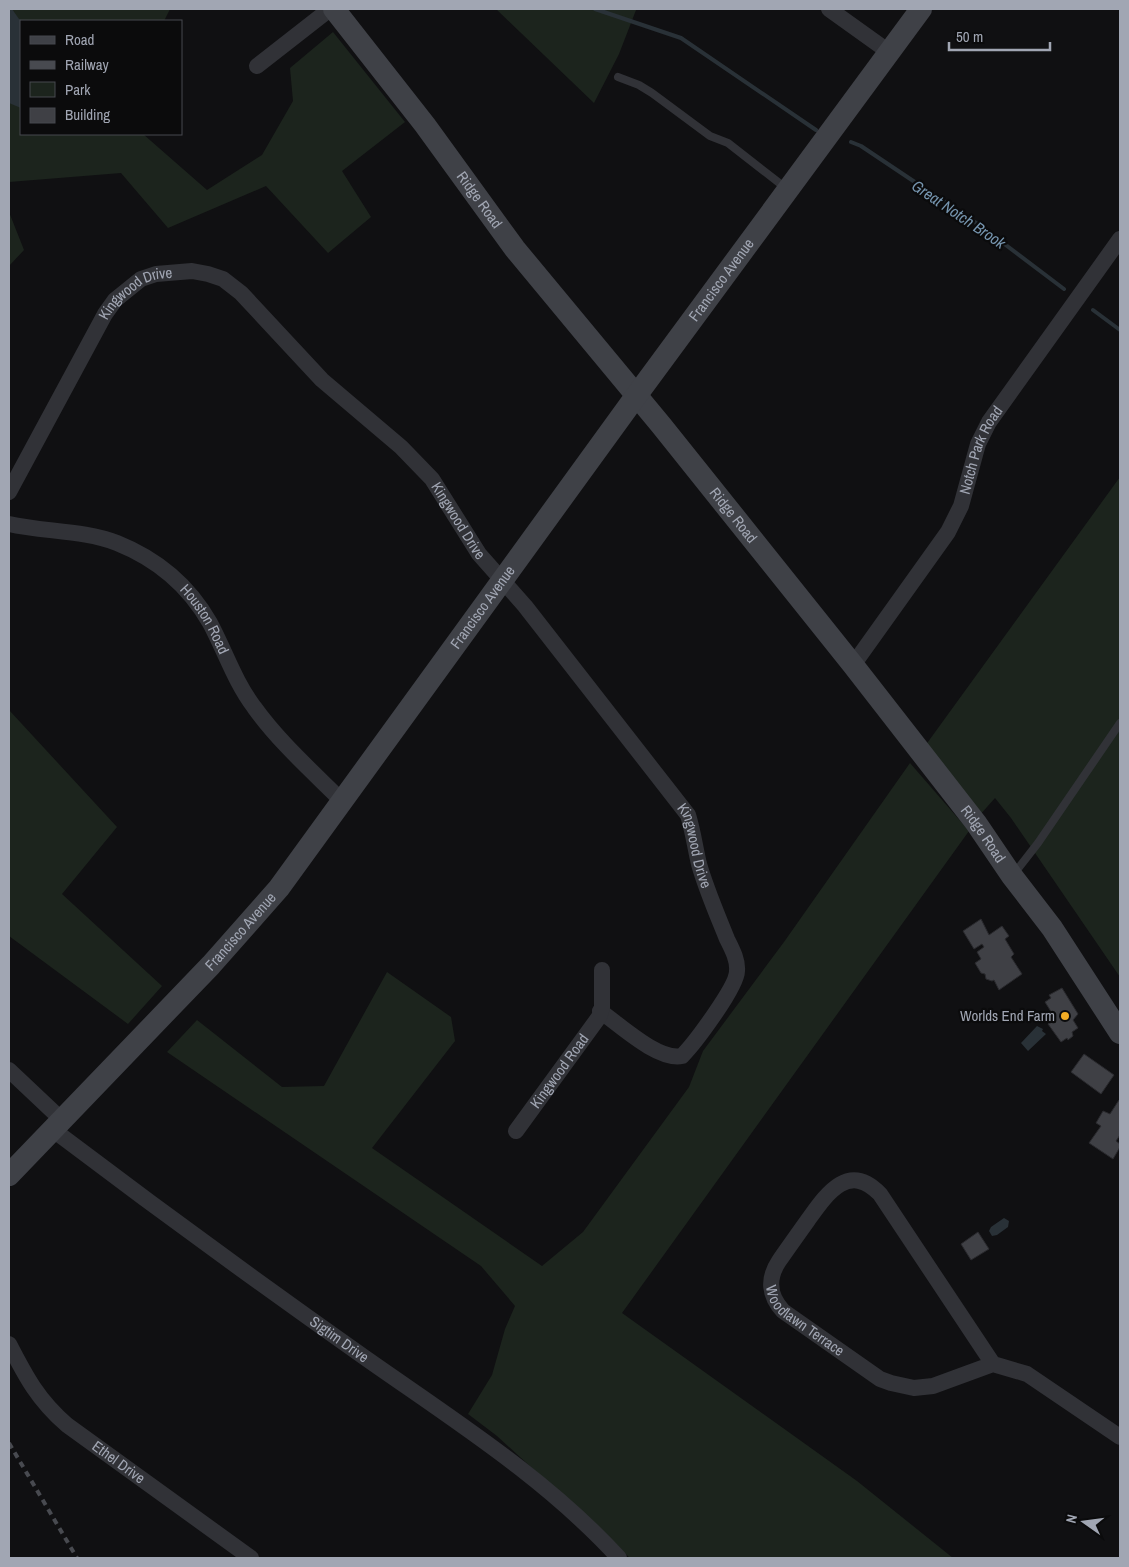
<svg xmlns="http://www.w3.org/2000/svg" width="1129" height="1567" font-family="'Archivo Narrow',sans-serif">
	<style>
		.green { fill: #1c241d }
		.water { fill: #293137 }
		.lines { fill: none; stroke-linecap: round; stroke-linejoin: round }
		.stream { stroke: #293137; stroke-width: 4 }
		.building { fill: #3f4045; stroke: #2a2a2e }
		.lane { stroke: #313237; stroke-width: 8 }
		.street { stroke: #313237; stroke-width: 16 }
		.secondary { stroke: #3f4147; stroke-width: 22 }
		.rail { stroke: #484a50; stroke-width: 4; stroke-dasharray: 6 5; stroke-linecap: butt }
		.poi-dot { fill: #f4ad25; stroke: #0b0b0c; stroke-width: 2 }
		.labels { text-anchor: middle; stroke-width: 4.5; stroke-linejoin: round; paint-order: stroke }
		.street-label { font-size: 15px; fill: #a1a6b3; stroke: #0b0b0c }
		.poi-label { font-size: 15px; fill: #a1a6b3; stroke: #0b0b0c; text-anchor: end }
		.water-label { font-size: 16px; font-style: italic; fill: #7695af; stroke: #0b0b0c }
	</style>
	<rect width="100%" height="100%" fill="#101012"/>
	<path class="green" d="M9,9H170L164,21H21V134H143L207,190L262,155L293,101L290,68L333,32L405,122L342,171L371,217L328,253L266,186L168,228L121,173L9,182Z
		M496,9H635L636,10L619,54L594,103Z
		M9,212L24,250L9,266Z
		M1120,477V977L1011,818L995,798L979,816L925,746Z
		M9,710L117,827L62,894L162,986L128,1024L9,936Z
		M910,763L969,831L622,1313L857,1481L953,1558H630L497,1436L468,1414L492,1375L505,1329L515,1306L481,1266L167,1052L197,1020L282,1087L324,1086L387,972L451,1017L455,1041L372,1148L542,1266L583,1232L689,1087L703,1051L784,942Z"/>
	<path class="water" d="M9,9H12L19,19L23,21H21V108L9,103Z
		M1037,1026L1043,1029L1042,1031L1046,1034L1028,1051L1021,1043Z
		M1004,1218L1009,1221L1008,1227L997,1235L992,1236L989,1231L991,1227Z"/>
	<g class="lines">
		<path class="stream" d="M595,9L681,38L816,130
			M851,142L861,146L982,227L1064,289
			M1093,310L1120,330"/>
	</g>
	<path class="building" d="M981,919L989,935L1002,926L1009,936L1005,939L1014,954L1011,957L1022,974L999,990L994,980L992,981L986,979L985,974L981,973L975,963L981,959L977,952L984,947L982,944L974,949L963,931Z
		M1062,988L1078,1014L1073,1020L1078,1028L1072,1032L1073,1036L1068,1040L1067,1038L1061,1042L1048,1024L1055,1018L1045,1002L1051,998L1049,995Z
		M1084,1054L1114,1075L1101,1094L1071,1072Z
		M1119,1100L1120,1101V1135L1116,1141L1120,1144V1147L1113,1159L1089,1143L1101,1126L1096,1123L1103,1111L1110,1114Z
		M978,1232L989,1249L971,1260L961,1244Z"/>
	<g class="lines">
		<path class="lane" d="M618,77L639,85L652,93L710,136L728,143L787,189
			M1013,875L1038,843L1120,723"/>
		<g class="street">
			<path d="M829,9L889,52"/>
			<path d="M257,66L330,9"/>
			<path id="s1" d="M9,492L105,314L115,300L141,279L156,274L192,271L208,274L223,279L241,293L322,380L401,447L432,479L479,554L525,606L688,815C693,831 695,847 699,864C706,889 717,914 727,939C732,949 738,960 737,971C737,987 694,1044 682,1056C658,1061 620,1025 600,1011"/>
			<path id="s2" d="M9,524C44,532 83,530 117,543C157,559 189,586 210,623C225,651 235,682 254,707C279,742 312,771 342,801"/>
			<path id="s3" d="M853,665L948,532L961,506L978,444L989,422L1120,239"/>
			<path d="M9,1070L62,1120"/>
			<path id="s4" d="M52,1129C155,1207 259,1283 364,1357C452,1419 546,1478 619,1558"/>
			<path id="s5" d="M516,1131L599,1017L602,1008V970"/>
			<path id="s6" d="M9,1344C26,1377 38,1400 67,1425L251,1558"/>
			<path id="s7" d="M993,1364L880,1194C848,1161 826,1195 808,1220C798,1234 788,1248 779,1261C767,1279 769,1296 783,1311L880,1379L891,1383L914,1388L933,1386L993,1364L1027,1374L1120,1437"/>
		</g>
		<g class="secondary">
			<path id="s8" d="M334,9L425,125L515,249L661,425L853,665L976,823L1012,876L1052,928L1120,1033"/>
			<path id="s9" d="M9,1175L211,965L279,888L636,396L921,9"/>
		</g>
		<path class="rail" d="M9,1443L77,1558"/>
	</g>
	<circle class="poi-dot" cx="1065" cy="1016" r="5"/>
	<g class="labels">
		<g class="street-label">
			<text dy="5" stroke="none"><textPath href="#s8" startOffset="240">Ridge Road</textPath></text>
			<text dy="5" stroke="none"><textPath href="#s9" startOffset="1146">Francisco Avenue</textPath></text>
			<text dy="5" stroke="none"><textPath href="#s1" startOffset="241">Kingwood Drive</textPath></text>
			<text dy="5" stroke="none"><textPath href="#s3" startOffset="252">Notch Park Road</textPath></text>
			<text dy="5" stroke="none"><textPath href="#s8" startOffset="645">Ridge Road</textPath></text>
			<text dy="5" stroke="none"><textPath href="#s1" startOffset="676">Kingwood Drive</textPath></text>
			<text dy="5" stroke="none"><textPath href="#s9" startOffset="741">Francisco Avenue</textPath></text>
			<text dy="5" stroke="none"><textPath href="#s2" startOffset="229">Houston Road</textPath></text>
			<text dy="5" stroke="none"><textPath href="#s8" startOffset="1050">Ridge Road</textPath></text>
			<text dy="5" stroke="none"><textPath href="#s1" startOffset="1081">Kingwood Drive</textPath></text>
			<text dy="5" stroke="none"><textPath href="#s9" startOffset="336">Francisco Avenue</textPath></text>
			<text dy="5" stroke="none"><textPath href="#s5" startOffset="74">Kingwood Road</textPath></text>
			<text dy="5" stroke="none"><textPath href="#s7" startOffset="424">Woodlawn Terrace</textPath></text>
			<text dy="5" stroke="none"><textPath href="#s4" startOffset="356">Sigtim Drive</textPath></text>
			<text dy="5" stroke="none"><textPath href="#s6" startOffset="164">Ethel Drive</textPath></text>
		</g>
		<g class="poi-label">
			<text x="1055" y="1021">Worlds End Farm</text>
		</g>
		<g class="water-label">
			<text transform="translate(959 214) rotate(34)" y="6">Great Notch Brook</text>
		</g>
	</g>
	<rect width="1129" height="1567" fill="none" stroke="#a1a6b3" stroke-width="20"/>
	<rect x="20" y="20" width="162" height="115" fill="#0b0b0c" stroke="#47494f"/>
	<rect x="30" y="36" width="25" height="8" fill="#3f4147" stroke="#47494f"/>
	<text x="65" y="45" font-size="15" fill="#a1a6b3">Road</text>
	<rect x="30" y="61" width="25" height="8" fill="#484a50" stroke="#47494f"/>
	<text x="65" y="70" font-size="15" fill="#a1a6b3">Railway</text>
	<rect x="30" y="82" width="25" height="15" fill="#1c241d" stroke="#47494f"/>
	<text x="65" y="95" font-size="15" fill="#a1a6b3">Park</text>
	<rect x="30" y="108" width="25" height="15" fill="#3f4045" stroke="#47494f"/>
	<text x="65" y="120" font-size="15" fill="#a1a6b3">Building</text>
	<g transform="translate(1084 1522) rotate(284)" stroke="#0b0b0c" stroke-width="4" paint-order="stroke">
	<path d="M0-4L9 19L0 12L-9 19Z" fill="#a1a6b3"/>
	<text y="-8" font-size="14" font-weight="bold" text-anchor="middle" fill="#a1a6b3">N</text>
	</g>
	<path d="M949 42v8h101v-8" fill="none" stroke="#a1a6b3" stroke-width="2.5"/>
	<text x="956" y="42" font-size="15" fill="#a1a6b3" stroke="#0b0b0c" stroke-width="4" paint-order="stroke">50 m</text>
</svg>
